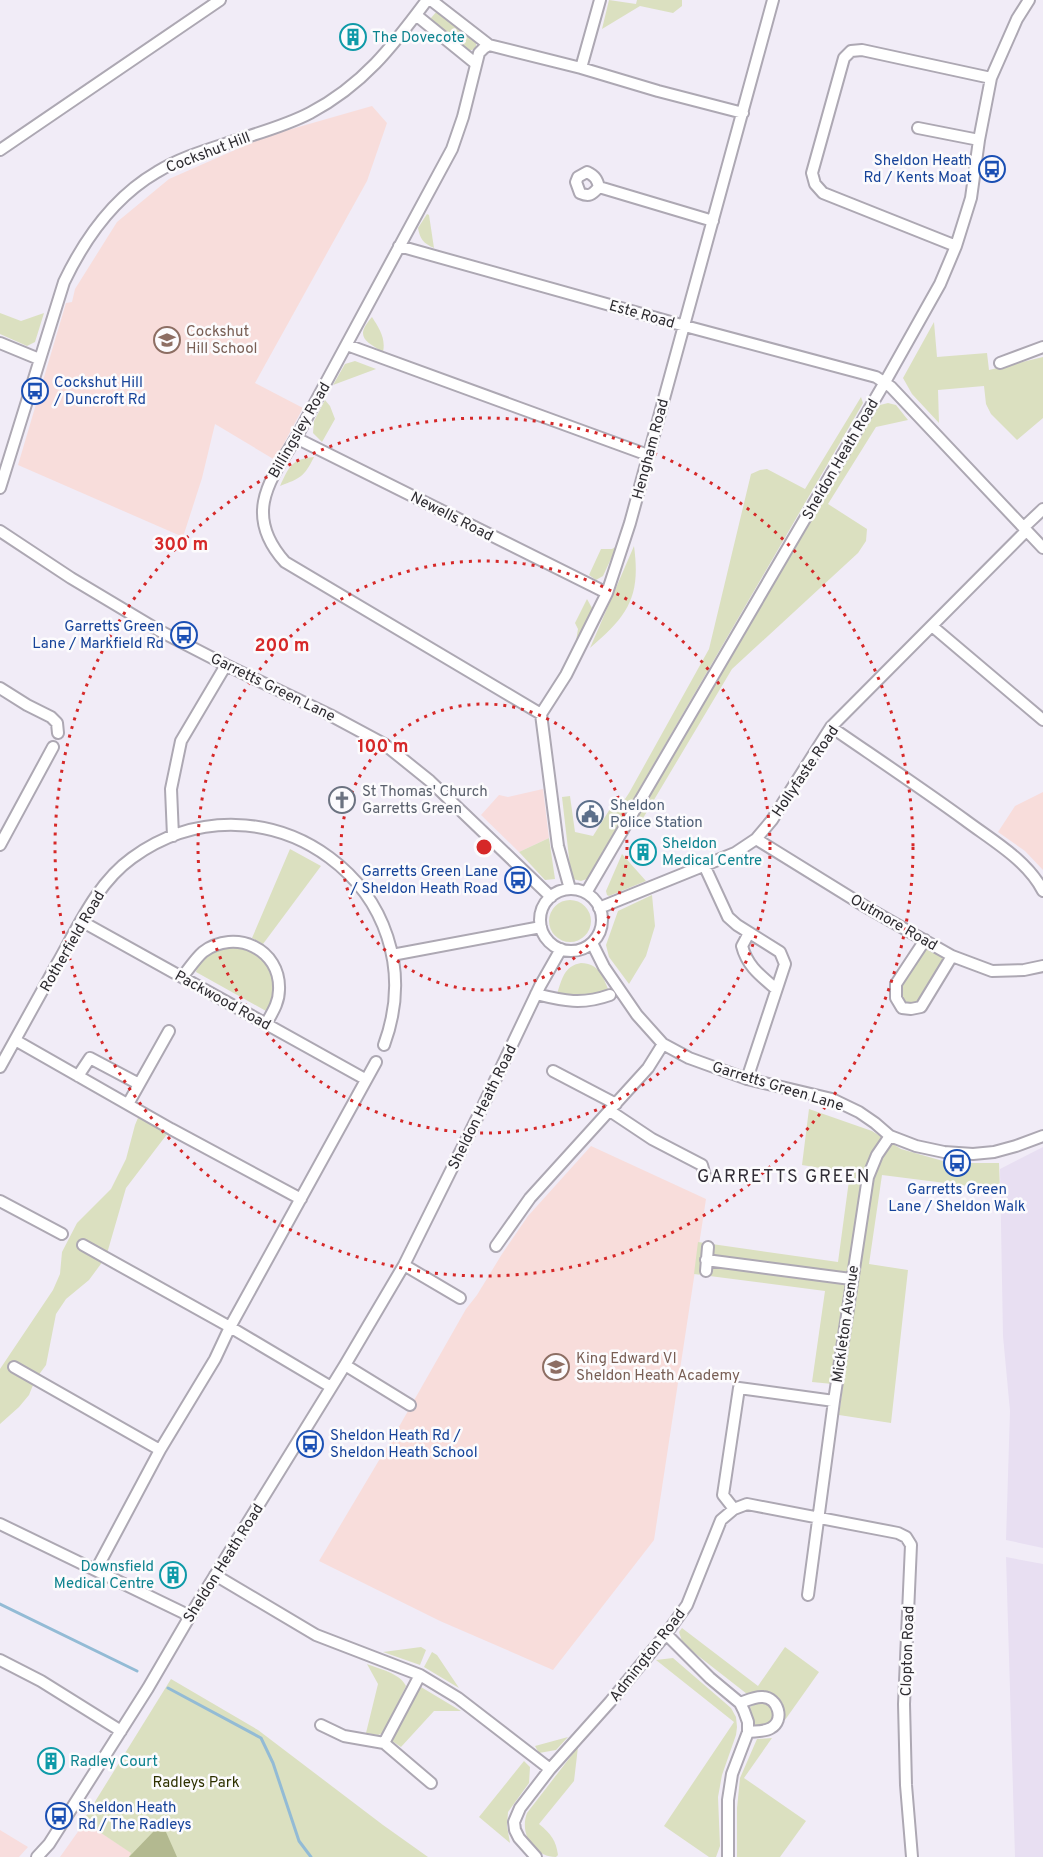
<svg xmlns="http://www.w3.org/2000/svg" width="1043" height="1857" font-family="Overpass,sans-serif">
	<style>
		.commercial { fill: #f8dddd }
		.built { fill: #e8dff2 }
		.education { fill: #f8dddb }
		.green { fill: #dbe0c0 }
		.forest { fill: #b3b990 }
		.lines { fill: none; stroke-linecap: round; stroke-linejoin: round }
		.stream { stroke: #93bbd5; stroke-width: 3 }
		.minor-casing { stroke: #ada8b3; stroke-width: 14 }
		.minor { stroke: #fff; stroke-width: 10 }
		.ring { fill: none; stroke: #d62828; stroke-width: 3; stroke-dasharray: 3 6 }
		.labels { text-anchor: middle; stroke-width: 5; stroke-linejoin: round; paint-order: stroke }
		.culture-label { font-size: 15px; fill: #0d838f; stroke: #fcfbfd; text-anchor: start }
		.street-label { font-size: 15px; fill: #2d2b30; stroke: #fcfbfd }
		.transit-label { font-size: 15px; fill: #164399; stroke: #fcfbfd; text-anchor: end }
		.education-label { font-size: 15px; fill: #785e54; stroke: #fcfbfd; text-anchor: start }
		.worship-label { font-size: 15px; fill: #5b616d; stroke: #fcfbfd; text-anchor: start }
		.service-label { font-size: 15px; fill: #4e5e75; stroke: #fcfbfd; text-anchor: start }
		.park-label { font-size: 15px; fill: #2e3100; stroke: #fcfbfd }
		.quarter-label { font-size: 18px; letter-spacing: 1.5px; fill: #312d36; stroke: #fcfbfd }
		.centre { fill: #d62828; stroke: #fcfbfd; stroke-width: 3 }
		.ring-label { font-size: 18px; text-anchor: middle; font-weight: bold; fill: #d62828; stroke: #fcfbfd; stroke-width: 5; stroke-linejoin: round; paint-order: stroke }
	</style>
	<rect width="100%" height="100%" fill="#f1ecf7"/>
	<path class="commercial" d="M543,789L549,838L519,852L481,815L499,795L508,797Z
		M83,1821L132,1853L129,1857H60L82,1826Z
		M0,1830L28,1847L19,1857H0Z"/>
	<path class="built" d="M1043,1147V1548L1006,1540L1010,1411L1003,1336L1000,1169Z
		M1006,1557L1043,1564V1857H1015Z"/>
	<path class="education" d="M372,106L387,123L367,181L255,383L303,408L275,460L215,424L202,478L183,537L18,465L66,303L72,302L75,289L117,222L169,179L267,136Z
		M1043,792V870L1025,851L998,832L1015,806Z
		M591,1146L706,1199L654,1540L553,1670L440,1621L319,1561L400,1425L466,1309L477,1295L502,1254L528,1216Z"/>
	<path class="green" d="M609,0L636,4L637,0H682V6L673,13L640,6L602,29Z
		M437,11L476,42V47L472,50H466L432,21L431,18Z
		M427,214L429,215L434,248C423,243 420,239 418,228Z
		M0,313L21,321L44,313L35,342L27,346L0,334Z
		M372,317C379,328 386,338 383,352C364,341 355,336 372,317Z
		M934,322L937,357L987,353L989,370L1043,357V418L1017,440L991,414L986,404L984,386L938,390L939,423L912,394L903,378Z
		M355,361L376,369L333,385L345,364Z
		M861,397L863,403L587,879L581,881L573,879L571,875L562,797L570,796L575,832L593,836L615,801L621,805L629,793L709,649L751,474L760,470L767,469L805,489Z
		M325,400L330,406L335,419L322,442L313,433L314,421Z
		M888,403L896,405L908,420L876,427L828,504L867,529L866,541L858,553L732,669L639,825L635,820L813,512L876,410L880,405Z
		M314,457C304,477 301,478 280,486C289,467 291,459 314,457Z
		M617,546L603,576L596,580L589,575L601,549H612Z
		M634,546C641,597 628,616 590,648Z
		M587,599L592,608L590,614L576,641L578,629L575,623Z
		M549,838L555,879L545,880L519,852Z
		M290,849L321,866L263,944L252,938Z
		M622,854L646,881L609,896L607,895L606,891Z
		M652,895L655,926L646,956L629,984L609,957L606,945L618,911Z
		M549 921a21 21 0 1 1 42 0a21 21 0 1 1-42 0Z
		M925,940L952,956L921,1007L902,1008L896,984Z
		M240,946C247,949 256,952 261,957C274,971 280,997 266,1011L196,972C198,963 211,951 220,948C226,946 234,947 240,946Z
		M581,963C599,963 603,977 609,991C591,996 576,998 557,994C562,979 564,966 581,963Z
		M809,1109L872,1131L901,1149L950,1163H999L1000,1190L882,1175L869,1264L908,1270L891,1423L839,1415L843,1385L812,1382L825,1291L694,1274L698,1242L838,1262L850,1173L802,1165Z
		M140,1113L171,1129L126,1188L106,1257L89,1280L66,1299L56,1314L46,1365L35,1380L29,1395L19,1407L0,1424V1369L53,1290L60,1274L62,1252L77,1223L111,1189L126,1159L135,1125Z
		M682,1628L758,1686L785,1647L819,1672L785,1720C786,1692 769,1690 747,1694L683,1644L679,1632Z
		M421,1647L426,1650L420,1665L383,1652Z
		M432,1652L437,1655L459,1688L424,1667Z
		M673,1658L731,1708L736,1717L737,1727L736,1735L722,1775L718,1797L720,1846L716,1857H709L664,1826L734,1722L656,1660Z
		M367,1664C379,1669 400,1673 406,1686L383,1733L378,1735L366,1733L378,1684Z
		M171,1679L258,1730L383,1825L428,1857H129L131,1853L83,1821Z
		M421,1687L461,1711H434L401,1747L392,1741L393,1734L417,1690Z
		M757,1703C772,1703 779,1713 769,1725L755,1727L750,1707Z
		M568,1737L556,1750L539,1753L535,1746Z
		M772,1738L744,1778L806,1821L780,1857H737V1808L740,1778L757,1739Z
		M578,1747L574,1781L539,1824C551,1834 556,1840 558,1855L556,1857C534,1857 519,1834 527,1813Z
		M524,1761L530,1767L529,1783L508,1812L507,1826L510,1843L479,1817Z"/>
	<path class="forest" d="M154,1831L166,1832L177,1857H129Z"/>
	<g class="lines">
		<path class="stream" d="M0,1604L137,1671
			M168,1688L261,1738L273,1763L299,1841L311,1857"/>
		<defs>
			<path id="minor" d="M431,0L489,45
				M416,15L475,63
				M581,68L600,0
				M918,128L979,140
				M0,150L220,0
				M599,187C592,195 589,197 580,193L576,182L578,177L587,172C595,176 597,179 599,187L713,221
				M399,246L685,326L876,377L891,387L1043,548
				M956,246L823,193L815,184L812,173L844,58L851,51L862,50L991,78
				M0,343L39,359
				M347,345L648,455
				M1000,363L1043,347
				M296,438L607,593
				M0,488L64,282C85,238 114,197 157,172C181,157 210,149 237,140C262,132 287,125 310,113C363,85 392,47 427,0
				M1024,527L1043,509
				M0,531L71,578L158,630L226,665L330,715L384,744L430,781L551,897
				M932,626L1043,720
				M0,688L27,705L51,717L57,723L58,733
				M541,714L285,562C243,515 269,481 296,438L452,149L463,117L479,53L484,48L489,45L581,68L658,91L743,113
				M831,727C876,758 921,788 965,820C993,841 1027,860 1043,891
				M173,836L171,789L181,741L226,665
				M756,839L866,907L952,956L992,971L1024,970L1043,966
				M0,845L53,747
				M704,865L728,917L737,925L780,952L785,964L747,1079
				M570,889L558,846L541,714L566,675L607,593L630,523L773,0
				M540 920a31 31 0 1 1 62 0a31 31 0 1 1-62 0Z
				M586,893L885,382L940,284L956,246L971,198L979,140L991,78L1017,19L1029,0
				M599,908L735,853L756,839L772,820L831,727L1026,531
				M81,921L365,1079
				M749,933L742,946C747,966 761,976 776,989
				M925,940L896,984V998L902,1008L911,1009L921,1007L952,956
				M592,943L604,967L637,1015L663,1044L689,1058L747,1079L832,1099L859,1112L875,1123L890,1136L916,1146L944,1152L973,1154L994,1152L1016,1146L1043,1136
				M392,955L541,927
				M182,977C189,969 195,959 203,952C235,928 281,949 279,990C279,1003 272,1013 266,1024
				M536,994C564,1001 582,1005 610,995
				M15,1040L171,1129L301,1199
				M0,1067C19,1033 38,999 57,964C78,927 97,883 132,858C265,762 441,890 384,1045
				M553,1071L616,1104
				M78,1076L90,1058L139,1084
				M128,1104L169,1031
				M610,1111L652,1139L702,1165L705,1176
				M0,1201L62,1234
				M83,1245L230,1327L331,1387
				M496,1246L530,1198L648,1068L663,1044
				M706,1260L851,1279
				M404,1265L460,1298
				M706,1271L708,1247
				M345,1365L410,1405
				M14,1367L160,1450
				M734,1509L723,1495L739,1388L834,1401
				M0,1524L190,1616
				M96,1570L160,1450L215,1359L230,1327L376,1062
				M215,1575L316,1635L420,1675L458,1698L550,1769
				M808,1595L834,1401L868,1177L877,1155L890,1136
				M666,1634L710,1678L740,1703L744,1711L748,1722V1732L732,1774L728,1800V1857
				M0,1660L41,1681L121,1731
				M740,1703C746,1701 755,1696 763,1697C778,1698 785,1720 771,1728C765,1732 755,1731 748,1732
				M321,1725L344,1736L384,1743L431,1783
				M384,1743L420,1675
				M37,1857L49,1844L148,1688L190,1616L345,1365L404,1265L481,1110L540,986L561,949
				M536,1857L519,1838L515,1830L514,1822L520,1808L550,1769L610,1702L666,1634L687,1605L721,1520L734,1509L747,1504L898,1533L906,1537L911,1545L904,1704L906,1785L912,1857"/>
		</defs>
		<use href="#minor" class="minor-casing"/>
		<use href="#minor" class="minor"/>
	</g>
	<g class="ring">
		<circle cx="484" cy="847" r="143"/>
		<circle cx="484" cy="847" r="286"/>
		<circle cx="484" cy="847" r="429"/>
	</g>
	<defs>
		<symbol id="building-ring" viewBox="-11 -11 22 22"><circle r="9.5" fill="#fcfbfd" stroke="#0f9aa8" stroke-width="1.5"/><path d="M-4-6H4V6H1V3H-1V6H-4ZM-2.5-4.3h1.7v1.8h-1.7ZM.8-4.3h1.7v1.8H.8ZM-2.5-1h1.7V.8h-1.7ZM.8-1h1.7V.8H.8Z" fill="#0f9aa8"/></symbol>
		<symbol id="bus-ring" viewBox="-11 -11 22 22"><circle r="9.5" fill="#fcfbfd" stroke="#1a4fb4" stroke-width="1.5"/><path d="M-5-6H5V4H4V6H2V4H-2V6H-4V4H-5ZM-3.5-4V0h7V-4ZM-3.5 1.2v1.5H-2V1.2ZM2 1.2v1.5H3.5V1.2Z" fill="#1a4fb4"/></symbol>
		<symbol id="school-ring" viewBox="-11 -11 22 22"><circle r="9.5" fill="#fcfbfd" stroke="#8d6e63" stroke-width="1.5"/><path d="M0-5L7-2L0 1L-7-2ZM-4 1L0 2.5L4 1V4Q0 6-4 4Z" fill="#8d6e63"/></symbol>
		<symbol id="church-ring" viewBox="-11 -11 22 22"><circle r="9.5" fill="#fcfbfd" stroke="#6b7280" stroke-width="1.5"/><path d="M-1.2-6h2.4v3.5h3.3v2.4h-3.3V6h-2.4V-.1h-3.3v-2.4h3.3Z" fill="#6b7280"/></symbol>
		<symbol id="civic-ring" viewBox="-11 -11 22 22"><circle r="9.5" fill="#fcfbfd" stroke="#5c6f8a" stroke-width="1.5"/><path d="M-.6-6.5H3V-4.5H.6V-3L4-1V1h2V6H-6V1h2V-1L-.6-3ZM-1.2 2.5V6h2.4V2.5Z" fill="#5c6f8a"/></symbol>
	</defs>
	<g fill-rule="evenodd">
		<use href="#building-ring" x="338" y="22" width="30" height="30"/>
		<use href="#bus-ring" x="977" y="154" width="30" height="30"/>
		<use href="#school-ring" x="152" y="325" width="30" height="30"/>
		<use href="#bus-ring" x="20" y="376" width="30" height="30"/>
		<use href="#bus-ring" x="169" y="620" width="30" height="30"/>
		<use href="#church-ring" x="327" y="785" width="30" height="30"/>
		<use href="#civic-ring" x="575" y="799" width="30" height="30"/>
		<use href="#building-ring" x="628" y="837" width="30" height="30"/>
		<use href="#bus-ring" x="503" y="865" width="30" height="30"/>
		<use href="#bus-ring" x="942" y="1148" width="30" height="30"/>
		<use href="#school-ring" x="541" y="1352" width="30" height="30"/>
		<use href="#bus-ring" x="295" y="1429" width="30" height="30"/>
		<use href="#building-ring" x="158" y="1560" width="30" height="30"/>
		<use href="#building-ring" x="36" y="1746" width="30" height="30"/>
		<use href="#bus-ring" x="44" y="1801" width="30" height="30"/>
	</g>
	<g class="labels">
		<g class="culture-label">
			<text x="372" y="42">The Dovecote</text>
			<text x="662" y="848">Sheldon<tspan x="662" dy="17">Medical Centre</tspan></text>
			<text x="154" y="1571" text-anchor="end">Downsfield<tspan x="154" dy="17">Medical Centre</tspan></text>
			<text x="70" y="1766">Radley Court</text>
		</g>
		<g class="street-label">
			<text transform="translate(208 152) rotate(-21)" y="5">Cockshut Hill</text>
			<text transform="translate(642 314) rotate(16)" y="5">Este Road</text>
			<text transform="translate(299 430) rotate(-60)" y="5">Billingsley Road</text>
			<text transform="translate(650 449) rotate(-75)" y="5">Hengham Road</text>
			<text transform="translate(840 459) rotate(-60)" y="5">Sheldon Heath Road</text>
			<text transform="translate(452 516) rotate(27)" y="5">Newells Road</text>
			<text transform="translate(273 687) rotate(26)" y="5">Garretts Green Lane</text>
			<text transform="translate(805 771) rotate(-56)" y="5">Hollyfaste Road</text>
			<text transform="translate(894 922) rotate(30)" y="5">Outmore Road</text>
			<text transform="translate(72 941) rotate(-60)" y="5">Rotherfield Road</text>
			<text transform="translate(223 1000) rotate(29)" y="5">Packwood Road</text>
			<text transform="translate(778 1086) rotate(17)" y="5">Garretts Green Lane</text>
			<text transform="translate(482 1107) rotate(-64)" y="5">Sheldon Heath Road</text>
			<text transform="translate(845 1324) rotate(-82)" y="5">Mickleton Avenue</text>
			<text transform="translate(223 1563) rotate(-58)" y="5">Sheldon Heath Road</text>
			<text transform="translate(907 1651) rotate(-88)" y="5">Clopton Road</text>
			<text transform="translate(647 1655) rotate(-52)" y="5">Admington Road</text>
		</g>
		<g class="transit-label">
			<text x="972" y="165">Sheldon Heath<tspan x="972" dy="17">Rd / Kents Moat</tspan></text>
			<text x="54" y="387" text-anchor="start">Cockshut Hill<tspan x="54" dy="17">/ Duncroft Rd</tspan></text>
			<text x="164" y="631">Garretts Green<tspan x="164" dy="17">Lane / Markfield Rd</tspan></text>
			<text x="498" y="876">Garretts Green Lane<tspan x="498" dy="17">/ Sheldon Heath Road</tspan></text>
			<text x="957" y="1194" text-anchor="middle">Garretts Green<tspan x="957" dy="17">Lane / Sheldon Walk</tspan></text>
			<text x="330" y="1440" text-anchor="start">Sheldon Heath Rd /<tspan x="330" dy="17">Sheldon Heath School</tspan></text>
			<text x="78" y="1812" text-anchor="start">Sheldon Heath<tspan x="78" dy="17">Rd / The Radleys</tspan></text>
		</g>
		<g class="education-label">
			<text x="186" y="336">Cockshut<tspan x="186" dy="17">Hill School</tspan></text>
			<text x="576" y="1363">King Edward VI<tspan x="576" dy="17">Sheldon Heath Academy</tspan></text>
		</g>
		<g class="worship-label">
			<text x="362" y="796">St Thomas' Church<tspan x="362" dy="17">Garretts Green</tspan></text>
		</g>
		<g class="service-label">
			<text x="610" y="810">Sheldon<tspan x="610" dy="17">Police Station</tspan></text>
		</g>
		<g class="park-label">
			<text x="196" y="1787">Radleys Park</text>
		</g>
		<g class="quarter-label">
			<text x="784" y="1182">GARRETTS GREEN</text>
		</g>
	</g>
	<circle cx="484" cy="847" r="9" class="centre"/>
	<g class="ring-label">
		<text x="181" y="550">300 m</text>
		<text x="282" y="651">200 m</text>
		<text x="383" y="752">100 m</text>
	</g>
</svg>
